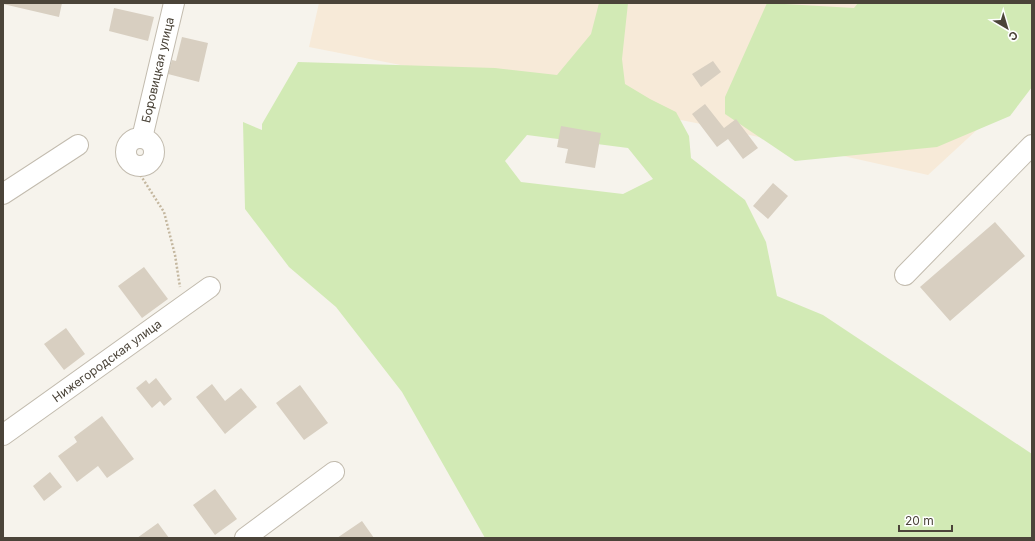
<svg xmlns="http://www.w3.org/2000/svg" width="1035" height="541" font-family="Inter,sans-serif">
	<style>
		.commercial { fill: #f7ead8 }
		.green { fill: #d2eab5; fill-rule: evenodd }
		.building { fill: #d8cfc1 }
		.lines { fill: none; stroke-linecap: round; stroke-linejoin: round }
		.minor-casing { stroke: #c2bbae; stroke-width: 22 }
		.path { stroke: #c4b79f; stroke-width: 2.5; stroke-dasharray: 2 2; stroke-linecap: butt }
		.minor { stroke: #fff; stroke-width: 20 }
		.labels { text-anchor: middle; stroke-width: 4; stroke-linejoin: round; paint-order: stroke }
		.street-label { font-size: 12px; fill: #4b4439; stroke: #fff }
	</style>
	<rect width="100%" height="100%" fill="#f6f3ec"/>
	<path class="commercial" d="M319,3H1032V79L928,175L696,123L309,47Z"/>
	<path class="green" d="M599,3H628L622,59L625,84L650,99L676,112L689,136L691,158L745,200L766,242L777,296L823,315L1032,454V538H485L402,392L336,307L289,267L245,209L243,122L262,130V124L298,62L495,68L557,75L591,34ZM527,135L628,148L653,179L623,194L521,182L505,161Z
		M767,3L854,8L858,3H1032V87L1010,116L937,147L795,161L725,114V97Z"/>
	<path class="building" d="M3,3H62L59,17L3,4Z
		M114,8L154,17L148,41L109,31Z
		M182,37L208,43L199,82L168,74L172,60L176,61Z
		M713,61L721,72L701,87L692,74Z
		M705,104L724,128L736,119L758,148L743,159L728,139L717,147L692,114Z
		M561,126L601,133L595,168L565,163L568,149L557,147Z
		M773,183L788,196L768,219L753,206Z
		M995,222L1025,256L950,321L920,287Z
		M144,267L168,299L142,318L118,286Z
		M66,328L85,354L64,370L44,344Z
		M156,378L172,399L164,406L160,401L152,408L136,388L146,380L149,384Z
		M212,384L225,401L241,388L257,407L225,434L196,397Z
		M300,385L328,423L304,440L276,403Z
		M102,416L134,459L107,478L98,466L77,482L58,456L77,442L74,437Z
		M50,472L62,487L44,501L33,486Z
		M215,489L237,519L215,535L193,505Z
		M362,521L374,538H337Z
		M158,523L169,538H137Z"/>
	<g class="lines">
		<defs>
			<path id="minor" d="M126 152a14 14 0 1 1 28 0a14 14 0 1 1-28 0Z
				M142,138L174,3
				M3,194L78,145
				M905,275L1032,145
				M3,435L210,287
				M245,538L334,472"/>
		</defs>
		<use href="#minor" class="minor-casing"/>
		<path class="path" d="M134,165L164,212L175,255L180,287"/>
		<use href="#minor" class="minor"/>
	</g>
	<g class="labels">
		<g class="street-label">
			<text transform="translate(158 70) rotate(-77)" y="4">Боровицкая улица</text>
			<text transform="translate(107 361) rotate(-36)" y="4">Нижегородская улица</text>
		</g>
	</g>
	<rect width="1035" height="541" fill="none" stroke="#4b4439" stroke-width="8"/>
	<g transform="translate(1007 28) rotate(142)" stroke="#ffffff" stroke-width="3" paint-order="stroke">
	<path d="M0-3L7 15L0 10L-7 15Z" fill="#4b4439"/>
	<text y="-6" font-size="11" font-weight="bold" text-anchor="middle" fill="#4b4439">С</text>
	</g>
	<path d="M899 525v6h53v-6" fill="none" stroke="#4b4439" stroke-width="2"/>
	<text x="905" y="525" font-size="12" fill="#4b4439" stroke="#ffffff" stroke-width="3" paint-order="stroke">20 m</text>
</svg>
